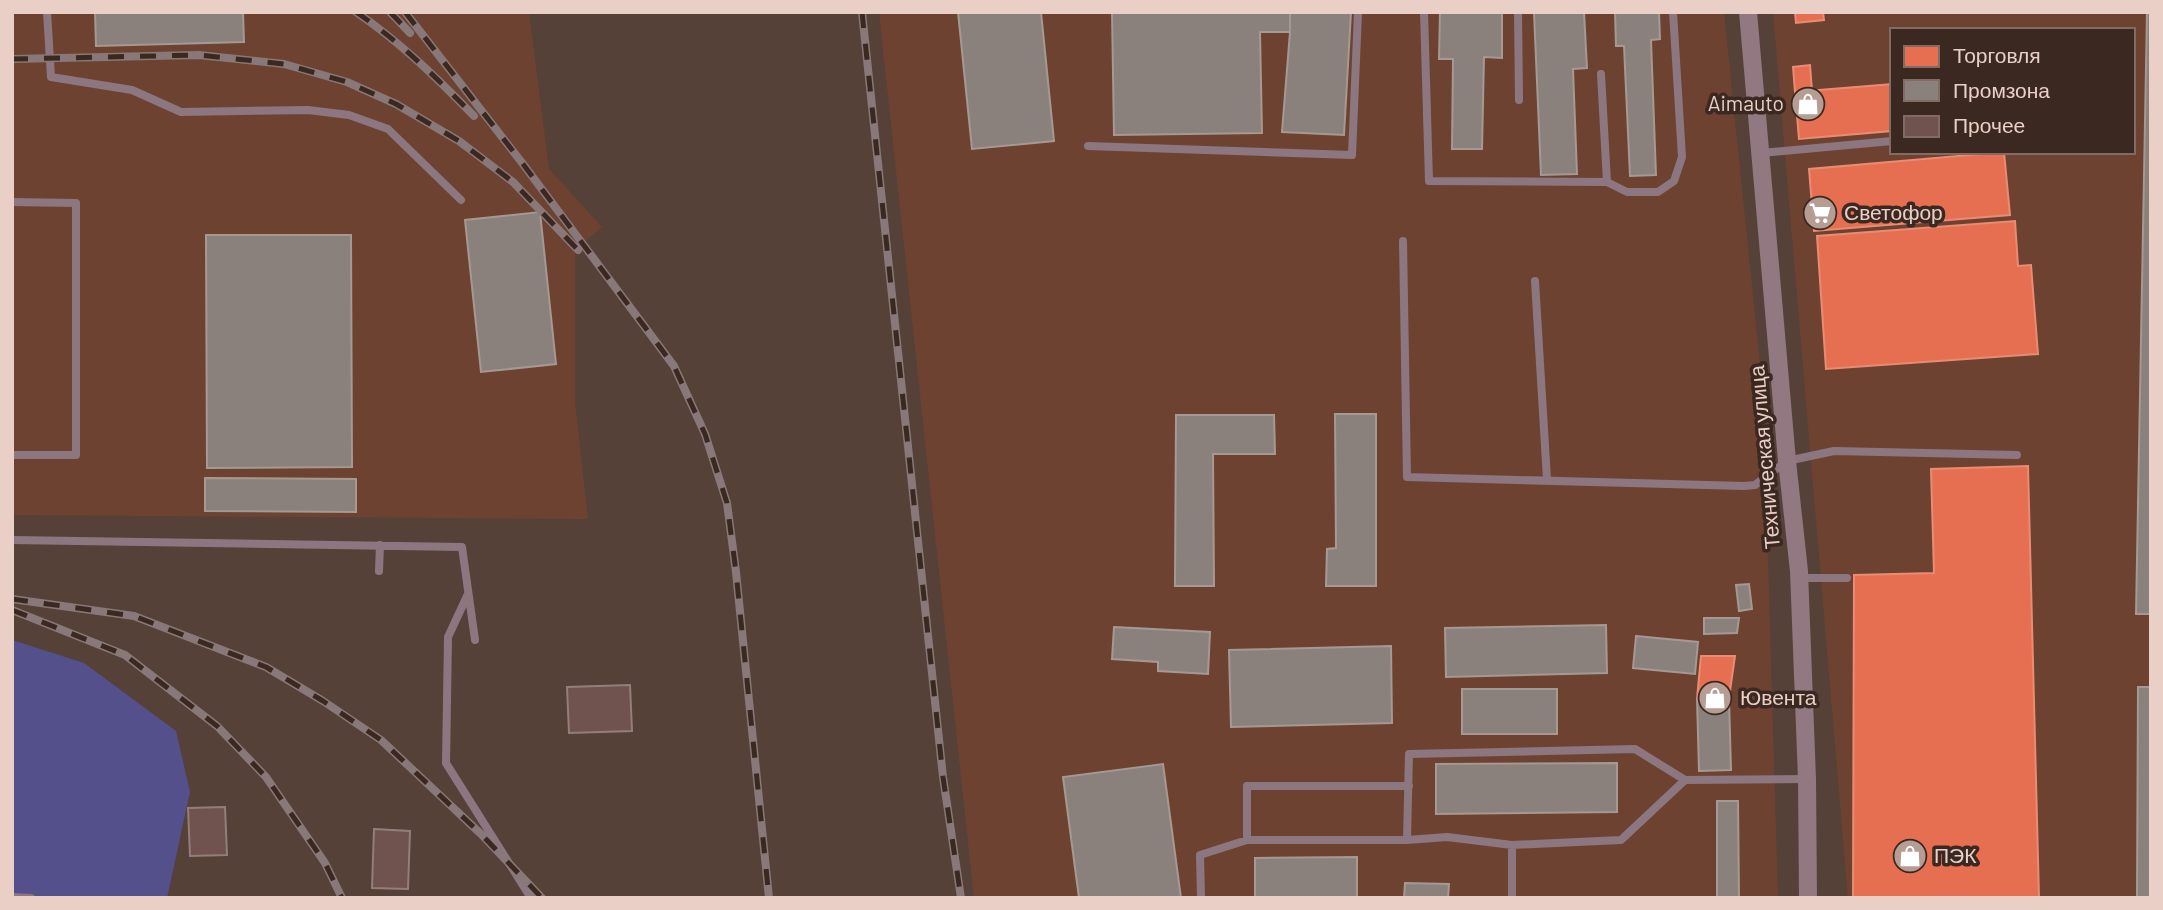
<svg xmlns="http://www.w3.org/2000/svg" width="2163" height="910" font-family="Barlow,sans-serif">
	<style>
		.built { fill: #6e4230; fill-rule: evenodd }
		.green { fill: #54508c }
		.shops { fill: #e76f51; stroke: #e88c74; stroke-width: 2 }
		.industry { fill: #8a817c; stroke: #a69892; stroke-width: 2 }
		.building { fill: #70524f; stroke: #927f7a; stroke-width: 2 }
		.lines { fill: none; stroke-linecap: round; stroke-linejoin: round }
		.lane { stroke: #8c7780; stroke-width: 8 }
		.secondary { stroke: #917881; stroke-width: 18 }
		.rail-casing { stroke: #897879; stroke-width: 8 }
		.rail { stroke: #3b2820; stroke-width: 5; stroke-dasharray: 16; stroke-linecap: butt }
		.labels { text-anchor: middle; stroke-width: 7; stroke-linejoin: round; paint-order: stroke }
		.poi-label { font-size: 21px; fill: #e9cfc5; stroke: #3b2820; text-anchor: start }
		.street-label { font-size: 21px; fill: #e9cfc5; stroke: #3b2820 }
	</style>
	<rect width="100%" height="100%" fill="#564138"/>
	<path class="built" d="M12,12H529L549,169L602,227L575,250V402L588,519L12,515Z
		M879,12H1724L1763,394L1778,898H974Z
		M1773,12H2151V898H1848ZM1892,30H2133V152H1892Z"/>
	<path class="green" d="M12,640L84,663L176,731L190,792L167,898H12Z"/>
	<path class="shops" d="M1795,12H1823L1824,20L1796,23Z
		M1810,65L1812,91L1795,92L1793,67Z
		M1892,84V131L1799,139L1795,92Z
		M2004,152L2010,215L1814,231L1809,169Z
		M2015,221L2018,266L2031,265L2038,354L1826,369L1817,236Z
		M2028,466L2039,898H1853L1854,575L1934,573L1931,469Z
		M1701,656H1735L1729,698L1697,699Z"/>
	<path class="industry" d="M95,12H243L244,42L96,46Z
		M958,12H1041L1054,141L972,149Z
		M1112,12H1290V32H1260L1262,133L1114,135Z
		M1290,12H1351L1344,135L1282,132L1290,32Z
		M1440,12H1502V58L1484,57L1482,149H1452L1453,59H1439Z
		M1534,12H1584L1587,68L1573,69L1577,174L1541,175Z
		M1615,12H1659L1660,39L1651,40L1656,175L1630,176L1624,46H1616Z
		M2147,12H2151V614H2136Z
		M540,212L556,364L481,372L465,220Z
		M206,235H351L352,467L207,468Z
		M1335,414H1376V586H1326L1327,549L1336,548Z
		M1176,415H1274L1275,454H1213L1214,586H1175Z
		M205,478L356,479V512L205,511Z
		M1749,584L1752,609L1739,611L1736,585Z
		M1704,618H1739L1737,633L1704,634Z
		M1606,625L1607,673L1446,677L1445,628Z
		M1114,627L1210,632L1208,674L1158,671V662L1112,659Z
		M1636,636L1698,642L1695,674L1633,668Z
		M1391,646L1392,723L1231,727L1229,650Z
		M2138,687H2151V898H2137Z
		M1462,689H1557V734H1462Z
		M1729,698L1731,770L1699,771L1697,699Z
		M1617,763V812L1436,814V764Z
		M1163,764L1181,898H1079L1063,777Z
		M1717,801H1738L1739,898H1717Z
		M1357,857V898H1255V858Z
		M1405,883L1449,884L1448,898H1404Z"/>
	<path class="building" d="M630,685L632,731L569,733L567,687Z
		M225,807L227,855L190,856L188,808Z
		M374,829L410,831L408,889L372,888Z"/>
	<g class="lines">
		<path class="lane" d="M47,12L51,77L132,90L181,112L308,110L349,115L388,129L461,200
			M1424,12L1429,181L1607,182
			M1518,12L1519,100
			M1601,74L1607,182L1627,192H1658L1674,181L1682,157L1673,12
			M1088,146L1352,155L1358,12
			M1761,153L1892,141
			M12,202L76,203V455H12
			M1403,241L1407,477L1744,486L1755,485L1787,461L1834,451L2017,455
			M1535,281L1547,479
			M12,540L462,547L475,640
			M379,571L380,545
			M1799,578H1847
			M468,594L448,637L446,763L531,898
			M1247,840V786H1409
			M1407,840L1447,837L1512,845L1621,840L1685,780
			M12,897L31,898
			M1201,898L1200,855L1247,840H1407L1409,754L1635,749L1685,780L1807,779
			M1512,898V845"/>
		<path class="secondary" d="M1748,12L1787,461L1799,571L1807,779L1808,898"/>
		<defs>
			<path id="rail" d="M356,12C400,42 437,78 474,116
				M390,12L410,33
				M405,12L523,164L674,366L705,434L727,503L736,572L769,898
				M862,12L943,777L961,898
				M12,59L199,55L284,64L347,82L396,104L459,141L513,182L578,250
				M12,599L134,616L266,667L323,701L381,740L481,834L542,898
				M12,610L125,655L217,726L266,777L325,863L342,898"/>
		</defs>
		<use href="#rail" class="rail-casing"/>
		<use href="#rail" class="rail"/>
	</g>
	<defs>
		<symbol id="shop-disc" viewBox="-11 -11 22 22"><circle r="9.5" fill="#b69d94" stroke="#3b2820"/><path d="M-5-2.5h2.3a2.7 3.5 0 0 1 5.4 0H5L5.5 6h-11ZM-1.5-2.5h3a1.5 2.3 0 0 0-3 0Z" fill="#fff"/></symbol>
		<symbol id="supermarket-disc" viewBox="-11 -11 22 22"><circle r="9.5" fill="#b69d94" stroke="#3b2820"/><path d="M-6-5.5h2.5l.6 2H6L4.5 2H-2.5L-4.4-4H-6ZM-1.5 3.2a1.3 1.3 0 1 0 .1 0ZM3 3.2a1.3 1.3 0 1 0 .1 0Z" fill="#fff"/></symbol>
	</defs>
	<g fill-rule="evenodd">
		<use href="#shop-disc" x="1789" y="85" width="38" height="38"/>
		<use href="#supermarket-disc" x="1801" y="194" width="38" height="38"/>
		<use href="#shop-disc" x="1696" y="679" width="38" height="38"/>
		<use href="#shop-disc" x="1891" y="837" width="38" height="38"/>
	</g>
	<g class="labels">
		<g class="poi-label">
			<text x="1784" y="111" text-anchor="end">Aimauto</text>
			<text x="1844" y="220">Светофор</text>
			<text x="1740" y="705">Ювента</text>
			<text x="1934" y="863">ПЭК</text>
		</g>
		<g class="street-label">
			<text transform="translate(1765 457) rotate(-95)" y="7">Техническая улица</text>
		</g>
	</g>
	<rect width="2163" height="910" fill="none" stroke="#e9cfc5" stroke-width="28"/>
	<rect x="1890" y="28" width="245" height="126" fill="#3b2820" stroke="#816b62" stroke-width="2"/>
	<rect x="1904" y="46" width="35" height="21" fill="#e76f51" stroke="#816b62" stroke-width="2"/>
	<text x="1953" y="63" font-size="21" fill="#e9cfc5">Торговля</text>
	<rect x="1904" y="80" width="35" height="21" fill="#8a817c" stroke="#816b62" stroke-width="2"/>
	<text x="1953" y="98" font-size="21" fill="#e9cfc5">Промзона</text>
	<rect x="1904" y="116" width="35" height="21" fill="#70524f" stroke="#816b62" stroke-width="2"/>
	<text x="1953" y="133" font-size="21" fill="#e9cfc5">Прочее</text>
</svg>
